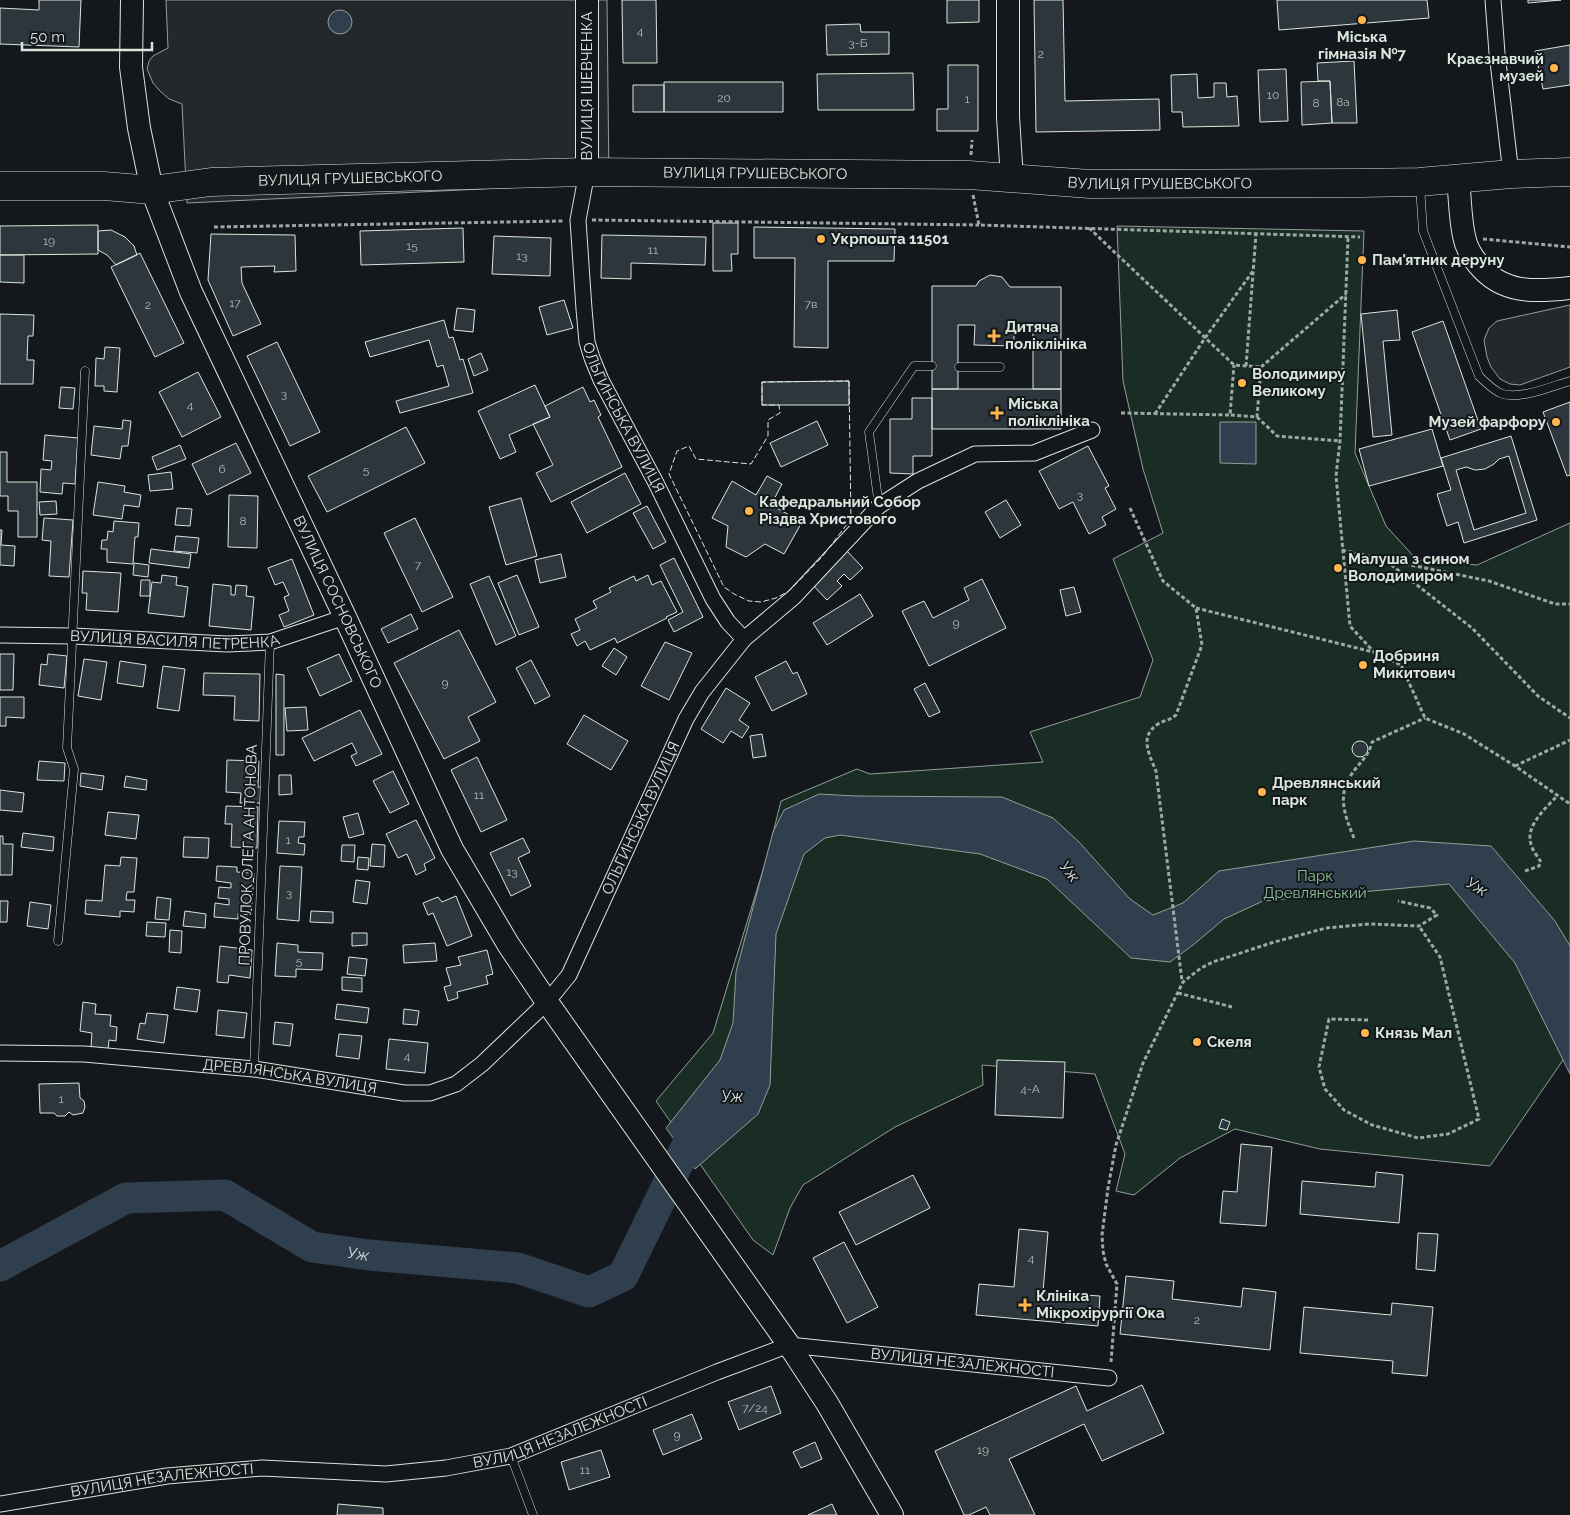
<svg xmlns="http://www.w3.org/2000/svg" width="1570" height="1515" font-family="Raleway,sans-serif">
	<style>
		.green { fill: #1a2d24; stroke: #939e99 }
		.parking { fill: #24282b; stroke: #939e99 }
		.water { fill: #2f3f4d; stroke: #939e99 }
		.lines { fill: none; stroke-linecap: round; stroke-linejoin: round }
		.river { stroke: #2f3f4d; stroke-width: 31 }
		.building { fill: #2c363c; stroke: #d8e6dc; fill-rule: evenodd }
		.lane-casing { stroke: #d8e6dc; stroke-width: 9 }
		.street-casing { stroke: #d8e6dc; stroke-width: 17 }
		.secondary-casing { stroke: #d8e6dc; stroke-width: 24 }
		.highway-casing { stroke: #d8e6dc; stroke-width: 29 }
		.path { stroke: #9da8a2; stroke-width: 3; stroke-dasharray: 4 2.5; stroke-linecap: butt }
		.lane { stroke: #14181c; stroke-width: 8 }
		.street { stroke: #14181c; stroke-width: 15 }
		.secondary { stroke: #14181c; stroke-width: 22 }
		.highway { stroke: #14181c; stroke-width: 28 }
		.fence { stroke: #d8e6dc; stroke-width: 1; stroke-dasharray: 6 2.5; stroke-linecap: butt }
		.poi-dot { fill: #ffb74d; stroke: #14181c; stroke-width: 2 }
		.labels { text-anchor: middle; stroke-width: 4; stroke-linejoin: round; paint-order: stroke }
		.number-label { font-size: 12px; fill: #adbab4 }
		.poi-label { font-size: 15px; font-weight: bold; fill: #d8e6dc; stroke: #14181c; text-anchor: start }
		.street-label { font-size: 15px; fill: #d8e6dc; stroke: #14181c }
		.park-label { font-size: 15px; fill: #8ac095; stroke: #14181c }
		.water-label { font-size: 16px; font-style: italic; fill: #d8e6dc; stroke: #14181c }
	</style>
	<rect width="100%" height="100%" fill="#14181c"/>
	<path class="green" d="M1117,226L1364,231L1355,453L1386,526L1417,560L1477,565L1570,523V1050L1490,1166L1320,1149L1235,1129L1180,1158L1134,1195L1116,1191L1125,1154L1095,1074L982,1065L983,1085L895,1127L803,1185L790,1208L773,1255L753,1240L656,1101L713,1033L767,857L781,801L857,769L870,774L1043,762L1030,732L1140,697L1153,660L1113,559L1163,533L1143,469L1123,381Z"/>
	<path class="parking" d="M166,0H607L609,183L187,203L182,104L169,99L159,90L153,83L147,69L149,61L153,56L168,48Z
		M1570,305V367L1520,385L1510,384L1500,379L1491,367L1487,357L1484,340L1489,328L1497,321Z"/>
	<path class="water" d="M328 22a12 12 0 1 1 24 0a12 12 0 1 1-24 0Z
		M1220,422H1256V464L1220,463Z
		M819,794L856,796L1002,797L1053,818L1079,842L1130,899L1153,915L1183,903L1219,871L1414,841L1491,846L1555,921L1570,946V1074L1515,963L1449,884L1263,901L1224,919L1193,945L1170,962L1131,958L1047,879L980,854L840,835L825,838L804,854L776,934L770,1085L758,1114L695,1169L666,1128L720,1060L733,1023L736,972L773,832L784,810Z"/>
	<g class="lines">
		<path class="river" id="s1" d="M0,1266L126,1198L225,1195L312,1247L369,1255L518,1268L589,1292L623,1276L688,1143L710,1119"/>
	</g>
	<path class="building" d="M39,0H81L79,47L0,44V8L39,10Z
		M622,0H656L657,63H623Z
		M947,0H979V22L947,23Z
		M1034,0H1063L1065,101L1159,99L1160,130L1036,132Z
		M1277,0H1427L1429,18L1279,30Z
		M1528,0H1561L1528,3Z
		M860,24L861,32H889V54L827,55L826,25Z
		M1570,45V85L1543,89L1535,51Z
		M1354,61L1357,123H1332L1330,81H1318L1317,63Z
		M948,65H978V131H937V109H948Z
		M1286,69L1288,121L1260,122L1258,70Z
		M913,73L914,110H818L817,74Z
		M1197,74L1198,98L1214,97V83H1226L1227,97L1237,96L1239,126L1183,127L1182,112H1172L1171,75Z
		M1330,81L1332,123L1302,125L1301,82Z
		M664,82H783V112H664Z
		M633,85H664V112H633Z
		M713,223H738V254H731L732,271H713Z
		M98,225V254L0,255V226Z
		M754,227L895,229L894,261H828V348L794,347L795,258H754Z
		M463,228L464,262L361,265L360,231Z
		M111,230L125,237L134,246L137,255L116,265L107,255L98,250V231Z
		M211,234L295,235L296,271L274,272L275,266L241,267L242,283L261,324L233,336L208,280Z
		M602,235L706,237L705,265L631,263V279L601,278Z
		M494,236L551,238L550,276L492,274Z
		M140,253L184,343L155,357L111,267Z
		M0,255H24V283L0,282Z
		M990,275L1002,277L1010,287H1061V389H1033V327H1014V346L974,345L975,325H958V389H932V286H976L979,281Z
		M564,300L573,328L547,335L539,307Z
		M457,308L475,310L473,332L454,330Z
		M1397,310L1400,340L1383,341L1392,435L1373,437L1361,314Z
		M0,314L34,315L33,336H28L27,360H34L33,384H0Z
		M444,320L449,338L453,337L460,360L463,359L473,393L400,413L396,401L449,386L443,365L437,367L429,340L370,357L365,342Z
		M1443,321L1481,429L1450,440L1412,332Z
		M277,342L320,432L290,446L247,356Z
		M105,347L120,348L117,392L104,391V386H95L96,358L104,359Z
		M481,353L488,370L474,376L468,359Z
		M198,372L221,417L182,437L159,392Z
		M849,381V405H762V382Z
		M535,385L550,417L509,435L516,452L500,459L478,411Z
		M61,387L75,388L73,409L59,408Z
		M583,387L590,402L594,400L601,415L598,417L622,467L551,502L536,473L553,465L533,424L550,417L545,406Z
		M932,389H1061V429H932Z
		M912,398H932V456H913V474L890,473V419H912Z
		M1570,402V475L1567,476L1543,412Z
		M123,420L131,421L128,446H122L120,459L91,455L94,426L122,429Z
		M817,421L828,445L781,467L770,443Z
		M406,427L425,463L327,512L308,476Z
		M1432,429L1443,466L1369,486L1359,449Z
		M45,435L78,438L75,484L63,483L62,494L40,492L41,469L51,470L52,461L43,460Z
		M1511,436L1537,520L1464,543L1458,522L1447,526L1437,494L1451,490L1441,458ZM1509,456L1526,513L1474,530L1456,470L1466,467L1475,470L1485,469L1494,464L1499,459Z
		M236,443L251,473L207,495L192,464Z
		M180,445L186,459L157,470L152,457Z
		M1088,446L1109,486L1105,488L1116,509L1102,517L1106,525L1089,534L1073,502L1059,509L1039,471Z
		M0,452H7V482H37V537H18V511H8V496H0Z
		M171,472L173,489L150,491L148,475Z
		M625,473L641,504L587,533L571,502Z
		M767,476L782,484L771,505L802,522L784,554L765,544L746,557L726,547L728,526L712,518L732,481L756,495Z
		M98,482L125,486L124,492L141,495L139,507L124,505L122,519L93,515Z
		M229,495L258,496L257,548L228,547Z
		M521,498L537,556L506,565L489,507Z
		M1006,500L1021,525L1000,538L985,512Z
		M56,501L57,514L40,515L39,502Z
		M647,506L666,542L653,549L633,513Z
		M177,508L192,509L190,526L175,525Z
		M44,518L73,520L69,577L49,576L51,541L42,540Z
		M415,518L453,597L422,612L384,533Z
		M114,521L139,523L138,537H135L133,564L107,562V549H101L102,540H107L108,531L113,532Z
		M0,530H2L1,545L15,546L14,566L0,565Z
		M176,536L199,538L197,553L174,551Z
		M151,549L191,554L189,568L149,563Z
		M845,549L863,568L850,580L844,574L837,581L842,586L827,600L810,582Z
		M561,554L566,577L540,583L535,560Z
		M674,558L703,617L674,632L668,620L683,612L660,565Z
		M292,559L314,615L284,627L279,615L289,611L284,597L289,595L283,582L275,585L268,568Z
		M134,563L149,565L148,577L133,575Z
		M83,571L121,573L118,612L86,610L87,593H82Z
		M162,575L177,577L176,585L188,587L184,617L148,613L152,582L161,583Z
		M517,575L539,627L519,635L498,583Z
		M648,575L652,585L661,581L677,612L666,617L667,618L617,643L615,638L590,650L585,641L577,646L571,634L580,630L575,619L597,608L593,601L611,592L609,588L634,576L636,581Z
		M489,576L516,636L496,645L470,584Z
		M982,579L1006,628L929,666L902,611L924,601L933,618L969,600L964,588Z
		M141,580H150V596H140Z
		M213,584L231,586V595H235L236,585L247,586L246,596L254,597L251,630L209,626Z
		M1074,587L1081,612L1066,616L1060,590Z
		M860,594L873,616L827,645L813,623Z
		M411,614L418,629L388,643L381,629Z
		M459,630L496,702L468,717L480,741L444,759L394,663Z
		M665,642L692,653L669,700L641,686Z
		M614,648L627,657L616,675L602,666Z
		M0,654H14L13,690H0Z
		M48,654L67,656L64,688L39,685L41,664L47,665Z
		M339,654L352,681L320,696L307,668Z
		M84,659L107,662L101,700L78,696Z
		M531,660L550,696L535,704L516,668Z
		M120,661L146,665L143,687L117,683Z
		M786,661L793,674L797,672L807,694L772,711L755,677Z
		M163,666L185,669L179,711L157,708Z
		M204,673L260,674L259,721L234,720L235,696L203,695Z
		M276,674L284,675V755H276Z
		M925,683L940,712L929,717L914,689Z
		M726,688L750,703L739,720L749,727L742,738L731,731L723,743L701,729Z
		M0,697H24V718L6,717V726H0Z
		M306,707L308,730L287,731L285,708Z
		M360,710L382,754L356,766L351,756L357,753L352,743L314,761L302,738Z
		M584,715L628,741L611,770L567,744Z
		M762,734L766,756L753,758L750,736Z
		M1352 749a8 8 0 1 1 16 0a8 8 0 1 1-16 0Z
		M477,757L507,820L481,832L451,770Z
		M227,760L259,761L258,787H262L261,803H240L241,793L226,792Z
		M39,761L65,763L64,781L37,780Z
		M393,771L409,804L390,813L373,781Z
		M81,773L104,776L102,790L80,786Z
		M279,775H291L292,794L279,795Z
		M126,776L147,780L146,790L124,787Z
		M0,790L24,793L22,812L0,810Z
		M226,806L258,807L257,848L231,847L232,824H225Z
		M108,812L139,815L136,839L105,835Z
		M358,813L364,834L349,838L343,817Z
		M416,820L435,858L424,864L426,870L416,875L407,854L398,858L386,834Z
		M279,821L305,822L304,837H299L298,843L305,844L304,855L277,853Z
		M23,833L54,837L53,851L21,847Z
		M0,836H3V844H13L12,875H0Z
		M184,837L209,838L208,858L183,857Z
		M523,838L530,852L518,858L531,886L511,896L490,853Z
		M372,844L385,845L384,867L370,866Z
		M342,845H355L354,862L341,861Z
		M121,857L137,858L134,892H127L126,900H135L134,912L120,911V917L85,914L86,900L102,901L105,865L120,866Z
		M358,857L369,858L368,870L357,869Z
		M217,866L237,867V872L254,873L251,915L238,914V919L214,917L215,903L229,905V899L218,898L219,887L231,888V883L216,881Z
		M280,866L302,867L299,921L277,919Z
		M356,880L370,882L367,904L353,902Z
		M456,896L472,936L447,946L433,913L428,915L423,903L438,897L442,902Z
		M157,897L171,899L169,920L155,919Z
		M0,901H8L7,922H0Z
		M30,902L51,905L48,929L27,926Z
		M185,911L206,914L205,928L183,926Z
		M311,911L333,912V923L310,922Z
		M147,922L166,923L165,937L146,936Z
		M170,930L182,931L181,953L169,952Z
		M352,933H367V945L352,946Z
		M277,943L298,945V952L323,953L322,970L296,969V977L275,976Z
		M435,943L437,961L404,963L403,945Z
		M220,946L252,950L250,978L229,975L228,983L217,982Z
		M487,950L493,974L486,976L488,984L457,992L458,998L448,1001L444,987L451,985L446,968L461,965L458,957Z
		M349,957L367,959L365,976L347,974Z
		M342,977L362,978V992L342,990Z
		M177,987L200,990L197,1012L174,1009Z
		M83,1002L96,1004L95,1014L111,1015L110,1026L117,1027L116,1041L109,1040L108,1049L91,1047L92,1033L80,1031Z
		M337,1004L369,1008L367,1023L335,1019Z
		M404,1009L419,1011L417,1025L403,1024Z
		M218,1010L247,1013L244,1038L216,1035Z
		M147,1013L168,1015L164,1043L137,1039L140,1023L145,1024Z
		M275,1022L293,1024L290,1046L273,1044Z
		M339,1034L362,1036L359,1059L336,1056Z
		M389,1039L428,1043L425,1073L386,1069Z
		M997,1060L1065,1062L1063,1118L995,1115Z
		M79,1083L80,1098L84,1101L85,1107L83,1113L73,1115L69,1112L65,1116H57L54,1113H40L39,1084Z
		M1222,1119L1230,1122L1227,1130L1219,1128Z
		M1241,1144L1272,1147L1266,1226L1220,1223L1223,1191L1237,1192Z
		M1376,1172L1403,1175L1399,1223L1300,1214L1302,1181L1375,1187Z
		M913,1175L930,1208L856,1245L839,1212Z
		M1019,1229L1048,1232L1043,1292L1100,1296L1098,1326L976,1315L979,1284L1014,1287Z
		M1418,1233L1438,1234L1435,1271L1416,1269Z
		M844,1242L878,1307L847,1323L813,1258Z
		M1126,1276L1174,1281L1172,1299L1241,1307L1243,1288L1276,1292L1270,1350L1120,1334Z
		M1392,1303L1433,1307L1427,1376L1392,1373L1393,1361L1300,1353L1304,1307L1391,1315Z
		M1142,1385L1164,1433L1102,1461L1084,1424L1009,1459L1035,1515H990L986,1507L969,1515H964L935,1451L1076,1386L1087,1411Z
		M771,1386L781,1413L739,1430L728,1402Z
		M692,1414L702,1439L663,1455L653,1430Z
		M815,1442L822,1459L801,1468L793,1452Z
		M601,1450L610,1477L569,1490L561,1462Z
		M338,1504L383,1508V1515H337Z
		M832,1504L837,1515H808Z"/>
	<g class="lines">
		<defs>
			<path id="lane" d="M1420,186L1423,231L1479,376C1486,383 1492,389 1500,393C1518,401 1552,386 1570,381
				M959,367H1000
				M879,506L869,432L914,366H932
				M58,941L74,769L67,748L85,371
				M254,1069L270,642
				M511,1456L533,1515"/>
			<g id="street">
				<path d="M1493,0L1497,53L1511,174"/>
				<path id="s2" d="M587,172L578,220L584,309L587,342L592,358L601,380L656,483L713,599L728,622L744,639"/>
				<path id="s3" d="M0,635L73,636L227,644L270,642L345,617"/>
				<path id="s4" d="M0,1053L84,1054L254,1069L404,1093H430L456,1084L482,1064L547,1002L569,975L686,719L702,692L744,639L794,597L879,506L918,481L975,454L1034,453L1092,430"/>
				<path id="s5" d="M0,1504L167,1476L262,1468L386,1474L446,1468L511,1456L717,1372L789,1345L1109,1378"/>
			</g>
			<g id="secondary">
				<path id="s6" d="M132,0L131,67L139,128L152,190L191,292L345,617L452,849L508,944L547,1002L789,1345L827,1403L892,1515"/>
				<path d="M1008,0V117L1012,179"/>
				<path d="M587,172V0"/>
				<path d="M1458,178C1460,197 1460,218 1464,236C1466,247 1471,256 1478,264C1502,294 1535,292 1570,288"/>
			</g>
			<g id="highway">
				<path id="s7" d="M0,186H104L152,190L211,182L587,172L969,175L1090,184L1361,183L1419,182L1511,174L1570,172"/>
			</g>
		</defs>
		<use href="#lane" class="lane-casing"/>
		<use href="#street" class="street-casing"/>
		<use href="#secondary" class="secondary-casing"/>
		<use href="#highway" class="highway-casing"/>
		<path class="path" d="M971,155L972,140
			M973,195L979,225L1360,237
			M592,220L979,225
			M214,227L563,221
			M1089,228L1234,365L1261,367L1257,417L1230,415L1234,365
			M1348,238L1340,441L1336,476L1350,626L1373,651
			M1483,239L1570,247
			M1246,366L1256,234
			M1261,367L1346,294
			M1121,413L1230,415
			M1155,414L1205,338L1253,271
			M1257,417L1277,436L1340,441
			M1130,508L1163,581L1196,608L1202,645L1176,715C1169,721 1164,720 1158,724C1139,736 1149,754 1156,771L1182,981
			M1342,550L1385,560L1472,628L1538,696L1570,718
			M1386,560L1489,581L1555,604H1570
			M1196,608L1373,652L1401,665L1425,718L1464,734L1515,766L1570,804
			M1515,766L1570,740
			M1354,838C1345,816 1337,796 1351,775C1359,763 1369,756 1372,742L1425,718
			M1525,871L1539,866L1541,862C1538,857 1532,850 1531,844C1525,826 1546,808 1557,796
			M1178,993L1232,1007
			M1368,1020L1329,1019L1319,1067L1325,1089L1344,1110L1372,1125L1418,1138L1448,1134L1479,1119L1440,957L1419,926
			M1111,1362L1117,1284L1106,1264L1103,1251L1102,1235L1108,1188L1116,1145L1143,1063L1183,982L1201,968L1213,962L1271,943L1326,928L1369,924L1419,926L1437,915L1430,908L1398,901"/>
		<use href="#lane" class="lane"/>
		<use href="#street" class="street"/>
		<use href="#secondary" class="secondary"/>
		<use href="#highway" class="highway"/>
		<path class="fence" d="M849,381L851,519L822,557L789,591L776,598L761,602L749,601L734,594L724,587L669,474L677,451L689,446L696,459L751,464L768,436V420L780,413L779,405H762V382Z"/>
	</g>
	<g class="poi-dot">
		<circle cx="1362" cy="20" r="5"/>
		<circle cx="1554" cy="68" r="5"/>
		<circle cx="821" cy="239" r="5"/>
		<circle cx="1362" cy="260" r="5"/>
		<path d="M991.5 328.5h5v5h5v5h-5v5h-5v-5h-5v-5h5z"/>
		<circle cx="1242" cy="383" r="5"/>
		<path d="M994.5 405.5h5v5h5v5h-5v5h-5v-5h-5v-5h5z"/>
		<circle cx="1556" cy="422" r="5"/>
		<circle cx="749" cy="511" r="5"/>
		<circle cx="1338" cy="568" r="5"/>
		<circle cx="1363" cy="665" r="5"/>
		<circle cx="1262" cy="792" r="5"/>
		<circle cx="1365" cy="1033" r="5"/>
		<circle cx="1197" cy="1042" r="5"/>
		<path d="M1022.5 1297.5h5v5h5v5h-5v5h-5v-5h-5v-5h5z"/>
	</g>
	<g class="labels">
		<g class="number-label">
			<text x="640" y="35">4</text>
			<text x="858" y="47">3-Б</text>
			<text x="1041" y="58">2</text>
			<text x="1273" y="99">10</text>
			<text x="724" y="102">20</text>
			<text x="967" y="103">1</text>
			<text x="1343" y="106">8а</text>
			<text x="1316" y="107">8</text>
			<text x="49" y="245">19</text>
			<text x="412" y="250">15</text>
			<text x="653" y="254">11</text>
			<text x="522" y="260">13</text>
			<text x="235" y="307">17</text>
			<text x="811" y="308">7в</text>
			<text x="148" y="309">2</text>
			<text x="284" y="398">3</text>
			<text x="190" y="409">4</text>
			<text x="222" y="473">6</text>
			<text x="366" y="474">5</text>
			<text x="1080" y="499">3</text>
			<text x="243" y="525">8</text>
			<text x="418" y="569">7</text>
			<text x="956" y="627">9</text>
			<text x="445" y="687">9</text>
			<text x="479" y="799">11</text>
			<text x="288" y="844">1</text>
			<text x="512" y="876">13</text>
			<text x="289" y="897">3</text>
			<text x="299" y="965">5</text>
			<text x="407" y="1060">4</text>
			<text x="1030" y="1093">4-А</text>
			<text x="61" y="1103">1</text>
			<text x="1031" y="1262">4</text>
			<text x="1197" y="1324">2</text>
			<text x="755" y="1412">7/24</text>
			<text x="677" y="1439">9</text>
			<text x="983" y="1454">19</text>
			<text x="585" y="1474">11</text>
		</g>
		<g class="poi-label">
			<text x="1362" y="42" text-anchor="middle">Міська<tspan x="1362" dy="17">гімназія №7</tspan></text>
			<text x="1544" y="64" text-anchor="end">Краєзнавчий<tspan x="1544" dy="17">музей</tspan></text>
			<text x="831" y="244">Укрпошта 11501</text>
			<text x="1372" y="265">Пам'ятник деруну</text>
			<text x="1005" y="332">Дитяча<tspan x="1005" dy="17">поліклініка</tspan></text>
			<text x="1252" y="379">Володимиру<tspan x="1252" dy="17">Великому</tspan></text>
			<text x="1008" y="409">Міська<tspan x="1008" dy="17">поліклініка</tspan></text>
			<text x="1546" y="427" text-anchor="end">Музей фарфору</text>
			<text x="759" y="507">Кафедральний Собор<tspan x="759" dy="17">Різдва Христового</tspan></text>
			<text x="1348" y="564">Малуша з сином<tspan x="1348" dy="17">Володимиром</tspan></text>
			<text x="1373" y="661">Добриня<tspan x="1373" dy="17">Микитович</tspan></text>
			<text x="1272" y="788">Древлянський<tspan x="1272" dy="17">парк</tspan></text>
			<text x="1375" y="1038">Князь Мал</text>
			<text x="1207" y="1047">Скеля</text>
			<text x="1036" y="1301">Клініка<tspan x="1036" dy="17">Мікрохірургії Ока</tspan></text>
		</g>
		<g class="street-label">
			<text transform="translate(587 86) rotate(-90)" y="5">ВУЛИЦЯ ШЕВЧЕНКА</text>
			<text dy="5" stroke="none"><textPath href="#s7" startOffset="756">ВУЛИЦЯ ГРУШЕВСЬКОГО</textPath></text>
			<text dy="5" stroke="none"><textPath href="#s7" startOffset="351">ВУЛИЦЯ ГРУШЕВСЬКОГО</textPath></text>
			<text dy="5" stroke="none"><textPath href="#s7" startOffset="1161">ВУЛИЦЯ ГРУШЕВСЬКОГО</textPath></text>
			<text dy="5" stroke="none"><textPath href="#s2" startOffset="255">ОЛЬГИНСЬКА ВУЛИЦЯ</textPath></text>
			<text dy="5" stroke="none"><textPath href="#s6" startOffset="644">ВУЛИЦЯ СОСНОВСЬКОГО</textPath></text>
			<text dy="5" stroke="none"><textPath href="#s3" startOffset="175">ВУЛИЦЯ ВАСИЛЯ ПЕТРЕНКА</textPath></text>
			<text dy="5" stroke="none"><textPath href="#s4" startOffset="790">ОЛЬГИНСЬКА ВУЛИЦЯ</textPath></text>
			<text transform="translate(248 855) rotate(-88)" y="5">ПРОВУЛОК ОЛЕГА АНТОНОВА</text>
			<text dy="5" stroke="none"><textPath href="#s4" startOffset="291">ДРЕВЛЯНСЬКА ВУЛИЦЯ</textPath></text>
			<text dy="5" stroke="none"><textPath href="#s5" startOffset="989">ВУЛИЦЯ НЕЗАЛЕЖНОСТІ</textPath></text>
			<text dy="5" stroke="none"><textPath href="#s5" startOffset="569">ВУЛИЦЯ НЕЗАЛЕЖНОСТІ</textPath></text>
			<text dy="5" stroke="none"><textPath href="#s5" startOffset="164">ВУЛИЦЯ НЕЗАЛЕЖНОСТІ</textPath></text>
		</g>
		<g class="park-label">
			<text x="1315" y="881">Парк<tspan x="1315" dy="17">Древлянський</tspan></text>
		</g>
		<g class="water-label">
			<text transform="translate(1070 871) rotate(52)" y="6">Уж</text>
			<text transform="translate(1477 886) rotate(31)" y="6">Уж</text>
			<text x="732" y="1102">Уж</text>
			<text dy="6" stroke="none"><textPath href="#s1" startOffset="390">Уж</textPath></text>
		</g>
	</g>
	<path d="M22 42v8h130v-8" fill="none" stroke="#d8e6dc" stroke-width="2.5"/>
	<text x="30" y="42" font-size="15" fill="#d8e6dc" stroke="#14181c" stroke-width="4" paint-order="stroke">50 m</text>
</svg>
